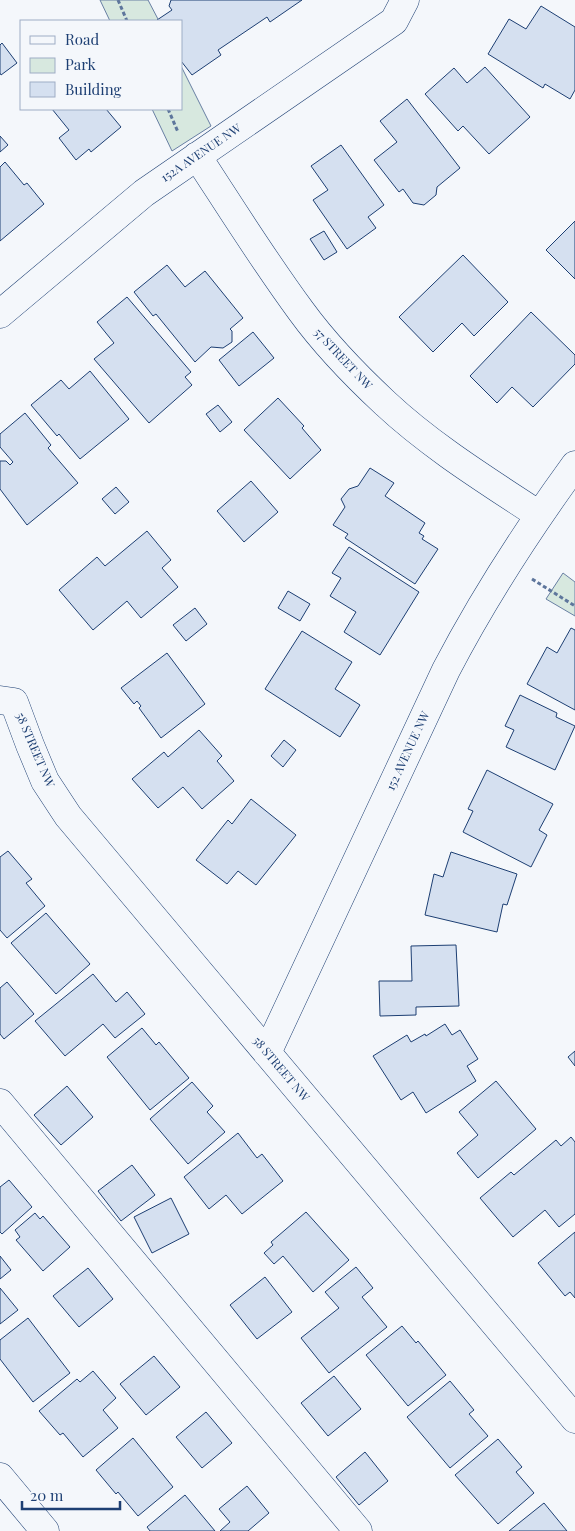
<svg xmlns="http://www.w3.org/2000/svg" width="575" height="1531" font-family="'Playfair Display',serif">
	<style>
		.green { fill: #d7e8df; stroke: #687fa3 }
		.building { fill: #d5e0f0; stroke: #1d3f73 }
		.lines { fill: none; stroke-linecap: round; stroke-linejoin: round }
		.minor-casing { stroke: #1d3f73; stroke-width: 29 }
		.path { stroke: #5e769c; stroke-width: 3; stroke-dasharray: 4 2.5; stroke-linecap: butt }
		.minor { stroke: #f4f7fb; stroke-width: 28 }
		.labels { text-anchor: middle; stroke-width: 4; stroke-linejoin: round; paint-order: stroke }
		.street-label { font-size: 12px; fill: #1d3f73; stroke: #f4f7fb }
	</style>
	<rect width="100%" height="100%" fill="#f4f7fb"/>
	<path class="green" d="M100,0H148L159,21H110Z
		M181,66L211,126L172,151L152,109H181Z
		M563,573L575,582V616L546,599Z"/>
	<path class="building" d="M171,0H302L270,22L267,17L218,50L221,55L192,75L181,61V21H159L157,20L172,10L169,6Z
		M541,6L575,27V90L570,99L545,84L543,88L488,54L509,19L526,29Z
		M2,43L17,63L1,75L0,73V45Z
		M485,67L530,117L489,154L463,126L458,131L425,94L454,68L467,83Z
		M407,99L460,168L437,187L436,195L424,205L413,203L403,189L399,192L374,160L397,142L380,121Z
		M52,109H106L121,127L91,152L89,149L76,160L59,138L69,130Z
		M0,136L8,145L0,152Z
		M341,145L384,205L368,217L376,228L347,249L313,200L328,190L311,166Z
		M5,162L24,185L27,183L44,204L0,241V167Z
		M575,221V279L546,250Z
		M324,231L337,252L324,260L310,239Z
		M463,255L508,302L474,336L462,323L433,352L399,317Z
		M167,265L185,287L205,271L243,318L230,329L232,331V342L223,348L211,347L195,362L156,314L153,316L134,292Z
		M127,297L191,372L185,377L192,385L149,423L94,359L114,343L97,322Z
		M531,312L575,355V364L533,407L512,387L497,403L470,376Z
		M253,332L274,358L239,386L219,360Z
		M90,371L129,419L80,459L59,434L57,436L31,405L61,380L69,389Z
		M278,398L304,426L302,428L321,450L290,479L244,430Z
		M218,405L232,422L220,432L206,414Z
		M25,413L51,445L48,448L78,483L27,525L0,489V461H6L10,465L13,462L0,447V434Z
		M370,468L394,483L385,496L425,523L419,533L424,536L422,539L438,549L415,584L345,538L348,534L333,525L345,507L341,499L349,489L358,486Z
		M251,481L278,512L244,542L217,511Z
		M116,487L129,502L115,514L102,499Z
		M147,531L171,560L162,568L178,587L141,618L127,601L93,630L59,590L97,557L105,566Z
		M349,547L419,592L380,655L344,632L356,612L330,596L341,578L332,573Z
		M288,591L310,604L300,621L278,608Z
		M195,608L207,624L186,641L173,625Z
		M571,628L575,630V710L527,684L547,647L557,653Z
		M302,631L352,662L335,689L360,705L340,737L265,689Z
		M167,653L205,704L161,738L139,708L141,706L137,701L134,704L121,688Z
		M520,695L557,713L556,717L575,726L555,770L506,747L514,730L505,726Z
		M199,730L222,756L217,761L234,781L202,809L183,787L158,808L132,779L164,752L168,757Z
		M284,740L296,750L283,767L271,756Z
		M487,770L553,804L539,830L547,835L531,867L463,832L473,811L468,809Z
		M251,799L296,835L256,885L238,871L227,884L196,860L228,820L232,824Z
		M8,851L32,879L26,883L45,906L7,938L0,930V857Z
		M451,852L517,874L507,905L503,904L497,932L425,915L434,874L443,877Z
		M46,913L90,964L56,994L11,943Z
		M456,945L459,1006L416,1007V1015L380,1016L379,981H412L411,946Z
		M93,974L116,1002L127,992L145,1014L115,1038L103,1024L65,1056L35,1021Z
		M7,982L34,1014L4,1039L0,1034V988Z
		M445,1024L452,1035L460,1030L478,1059L467,1066L476,1081L426,1113L413,1092L401,1100L373,1056L407,1035L411,1042L425,1034L426,1036Z
		M142,1028L156,1045L159,1042L189,1078L150,1110L107,1057Z
		M575,1051V1066L568,1057Z
		M496,1081L536,1129L478,1178L457,1153L478,1135L459,1112Z
		M192,1082L213,1106L207,1112L225,1132L188,1164L150,1119Z
		M67,1086L93,1117L61,1145L34,1115Z
		M238,1133L257,1158L262,1154L283,1181L242,1214L226,1195L209,1209L184,1177Z
		M571,1137L575,1142V1214L559,1227L545,1210L513,1237L480,1198L511,1172L514,1175L556,1140L561,1146Z
		M132,1165L155,1195L121,1221L98,1191Z
		M9,1180L32,1207L2,1234L0,1232V1187Z
		M171,1198L189,1234L152,1253L134,1217Z
		M306,1212L349,1260L313,1292L283,1256L274,1264L264,1253L273,1245L271,1242Z
		M35,1213L40,1219L43,1216L70,1247L43,1271L16,1240L20,1237L15,1230Z
		M575,1232V1298L570,1292L565,1296L538,1263Z
		M0,1256L11,1270L0,1279Z
		M356,1267L373,1288L362,1297L387,1327L329,1373L301,1338L339,1308L325,1292Z
		M88,1268L113,1299L79,1327L53,1296Z
		M265,1277L292,1312L257,1339L230,1305Z
		M0,1288L18,1310L0,1324Z
		M28,1318L70,1373L33,1402L0,1359V1340Z
		M402,1326L416,1343L418,1341L446,1375L408,1406L366,1355Z
		M154,1356L180,1387L146,1415L120,1384Z
		M93,1371L116,1398L103,1410L118,1428L83,1457L63,1433L60,1435L39,1411L77,1379L80,1382Z
		M334,1376L361,1409L328,1436L301,1403Z
		M450,1381L474,1410L469,1414L488,1436L450,1468L407,1417Z
		M206,1412L232,1443L202,1468L176,1437Z
		M133,1438L173,1487L138,1516L118,1492L116,1494L96,1470Z
		M498,1439L522,1467L516,1472L534,1493L498,1524L455,1475Z
		M365,1452L388,1481L359,1505L336,1477Z
		M247,1486L269,1513L248,1531H220L230,1522L219,1509Z
		M185,1495L215,1531H150L147,1527Z
		M544,1503L567,1531H509Z"/>
	<g class="lines">
		<defs>
			<path id="minor" d="M197,156C231,208 264,261 301,311C325,344 355,375 385,403C431,446 486,480 539,515
				M0,314L144,193L394,21L405,0
				M0,700L14,702L30,745L45,781L68,816L575,1419
				M267,1053L446,670C484,597 527,531 575,465
				M0,1103L358,1531
				M0,1477L45,1531"/>
		</defs>
		<use href="#minor" class="minor-casing"/>
		<path class="path" d="M118,0L127,21
			M168,109L178,132
			M532,579L575,606"/>
		<use href="#minor" class="minor"/>
	</g>
	<g class="labels">
		<g class="street-label">
			<text transform="translate(201 153) rotate(-34)" y="4">152A AVENUE NW</text>
			<text transform="translate(343 359) rotate(47)" y="4">57 STREET NW</text>
			<text transform="translate(35 750) rotate(67)" y="4">58 STREET NW</text>
			<text transform="translate(408 751) rotate(-65)" y="4">152 AVENUE NW</text>
			<text transform="translate(281 1069) rotate(50)" y="4">58 STREET NW</text>
		</g>
	</g>
	<rect x="20" y="20" width="162" height="90" fill="#f4f7fb" stroke="#9eadc5"/>
	<rect x="30" y="36" width="25" height="8" fill="#f4f7fb" stroke="#9eadc5"/>
	<text x="65" y="45" font-size="15" fill="#1d3f73">Road</text>
	<rect x="30" y="58" width="25" height="15" fill="#d7e8df" stroke="#9eadc5"/>
	<text x="65" y="70" font-size="15" fill="#1d3f73">Park</text>
	<rect x="30" y="82" width="25" height="15" fill="#d5e0f0" stroke="#9eadc5"/>
	<text x="65" y="95" font-size="15" fill="#1d3f73">Building</text>
	<path d="M22 1501v8h98v-8" fill="none" stroke="#1d3f73" stroke-width="2.5"/>
	<text x="30" y="1501" font-size="15" fill="#1d3f73" stroke="#f4f7fb" stroke-width="4" paint-order="stroke">20 m</text>
</svg>
